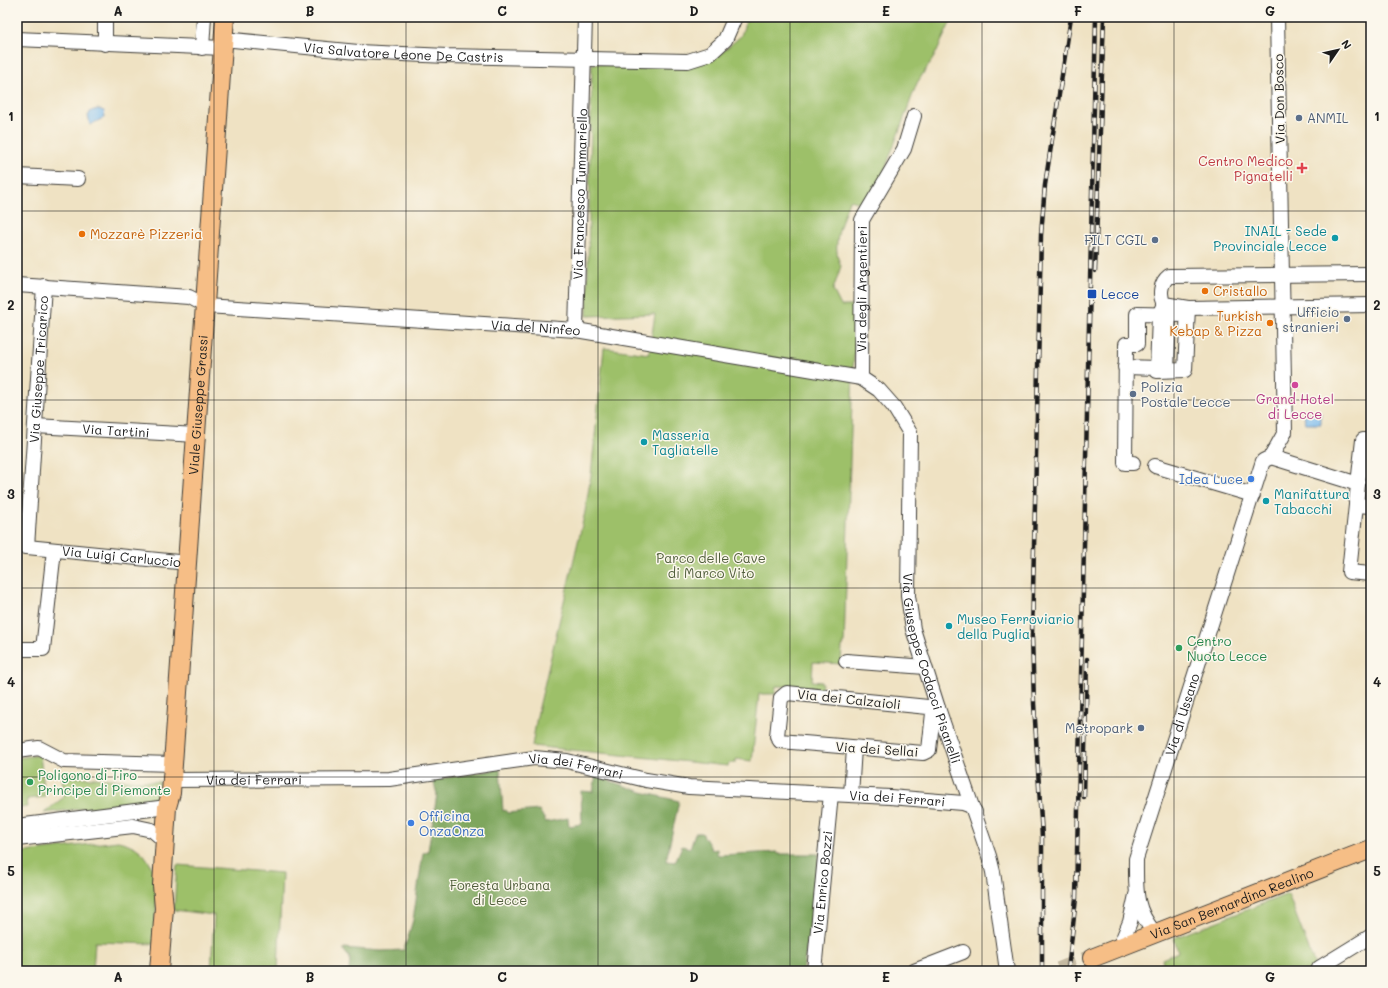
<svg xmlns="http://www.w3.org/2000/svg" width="1388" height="988" font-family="Mali,sans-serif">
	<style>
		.green { fill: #9dc069; stroke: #5c6e42 }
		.forest { fill: #7ea65d; stroke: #4d613c }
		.water { fill: #78b9ed; stroke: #4a6a84 }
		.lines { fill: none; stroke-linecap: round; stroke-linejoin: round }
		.major-tunnel { stroke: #c5baa2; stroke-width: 18; stroke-dasharray: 18 9; stroke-linecap: butt }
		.minor-casing { stroke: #3c3a35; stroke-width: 16 }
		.major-casing { stroke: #3c3a35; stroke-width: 20 }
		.minor { stroke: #fff; stroke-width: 14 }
		.major { stroke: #f6be86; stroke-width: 18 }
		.rail-casing { stroke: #1c1c1c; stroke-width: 4.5 }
		.rail { stroke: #fbf7ec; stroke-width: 3; stroke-dasharray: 9; stroke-linecap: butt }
		.grid { fill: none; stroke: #1c1c1c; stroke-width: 1; stroke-opacity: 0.55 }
		.service-dot { fill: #5c6f8a; stroke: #fbf7ec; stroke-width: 1.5 }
		.health-dot { fill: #e0444e; stroke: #fbf7ec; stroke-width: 1.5 }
		.food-dot { fill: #e8710a; stroke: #fbf7ec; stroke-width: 1.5 }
		.culture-dot { fill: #0f9aa8; stroke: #fbf7ec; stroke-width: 1.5 }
		.transit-dot { fill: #1a4fb4; stroke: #fbf7ec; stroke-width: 1.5 }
		.hotel-dot { fill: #d1479c; stroke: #fbf7ec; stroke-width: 1.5 }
		.shop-dot { fill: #3f7fe0; stroke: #fbf7ec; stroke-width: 1.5 }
		.leisure-dot { fill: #2e9e5b; stroke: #fbf7ec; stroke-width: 1.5 }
		.labels { text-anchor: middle; stroke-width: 3; stroke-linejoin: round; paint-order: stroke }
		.street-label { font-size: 13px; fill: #1c1c1c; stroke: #fbf7ec }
		.service-label { font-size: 13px; fill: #4e5e75; stroke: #fbf7ec; text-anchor: end }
		.health-label { font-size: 13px; fill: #be3a42; stroke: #fbf7ec; text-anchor: end }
		.culture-label { font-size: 13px; fill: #0d838f; stroke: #fbf7ec; text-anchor: start }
		.food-label { font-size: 13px; fill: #c56008; stroke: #fbf7ec; text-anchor: start }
		.transit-label { font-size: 13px; fill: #164399; stroke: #fbf7ec; text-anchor: start }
		.hotel-label { font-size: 13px; fill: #b23c85; stroke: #fbf7ec }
		.shop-label { font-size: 13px; fill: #366cbe; stroke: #fbf7ec; text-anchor: end }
		.park-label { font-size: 13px; fill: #505e3b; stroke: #fbf7ec }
		.leisure-label { font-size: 13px; fill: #27864d; stroke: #fbf7ec; text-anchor: start }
		.neatline { fill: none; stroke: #1c1c1c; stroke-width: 1.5 }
		.grid-label { font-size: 13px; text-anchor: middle; font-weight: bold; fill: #1c1c1c }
	</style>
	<rect width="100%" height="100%" fill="#fbf7ec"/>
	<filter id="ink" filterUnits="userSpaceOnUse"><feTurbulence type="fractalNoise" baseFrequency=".025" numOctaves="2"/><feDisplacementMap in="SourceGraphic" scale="8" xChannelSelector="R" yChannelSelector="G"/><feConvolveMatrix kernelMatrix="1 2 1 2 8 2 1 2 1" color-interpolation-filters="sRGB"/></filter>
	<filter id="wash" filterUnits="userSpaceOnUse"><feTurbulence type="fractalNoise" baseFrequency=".012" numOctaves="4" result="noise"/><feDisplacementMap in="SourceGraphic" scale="16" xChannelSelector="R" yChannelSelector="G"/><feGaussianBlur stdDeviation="0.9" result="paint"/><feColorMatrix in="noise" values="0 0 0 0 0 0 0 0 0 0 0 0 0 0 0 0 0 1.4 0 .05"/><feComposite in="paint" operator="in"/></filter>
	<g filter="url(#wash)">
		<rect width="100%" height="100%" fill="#efe2c3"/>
		<path class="green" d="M747,17H953L934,57L917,83L881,180L866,204L849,200C843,220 830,244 841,266L833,290L841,306H858L853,370L844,645L842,646L841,664L813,662L812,681L822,682L821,693L811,692V687L776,686L775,694H759L752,761L736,759V763H729L728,766L532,746L537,716L585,512L591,475L604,348L649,354L655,314L587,316L592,64L714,59L741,36Z
			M40,755L45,797L27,799L28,807L17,808V758Z
			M62,776L160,782C159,791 160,798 150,801L44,813L64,797Z
			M118,841C168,851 155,905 154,944L95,942L93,971H17V853Z
			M177,865L282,873L278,971H211L214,915L174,910Z
			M1288,894L1317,971H1165L1162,959L1178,952L1174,938Z"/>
		<path class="forest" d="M500,769L503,811L506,810L507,813L539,810L546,822L568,818L569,826L582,824L581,791L593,792L596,776L642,792L679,801L666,861L675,862L682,846L690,848L695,833H702L712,850L717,849V854L720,855L777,852L778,854H819L811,939H808L803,971H349L350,958L344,951V948L381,951L404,950L413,920L423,853L428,851L437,794L433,780Z"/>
		<path class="water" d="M98,109L104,111L105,117L90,125L88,116L91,111Z
			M1304,413H1321V424H1305Z"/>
	</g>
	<g filter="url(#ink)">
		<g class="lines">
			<path class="major-tunnel" d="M1059,971L1092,958"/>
			<defs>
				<g id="minor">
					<path d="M17,39L223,48"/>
					<path id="s1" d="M223,39L358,52L447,56L688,61L710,54L725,40L735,17"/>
					<path d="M105,44V17"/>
					<path d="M202,48L204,17"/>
					<path d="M17,176L78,179"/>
					<path d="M1371,274L1169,276C1160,283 1159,295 1164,304L1188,308L1371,305"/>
					<path id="s2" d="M17,285L189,297L206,306L576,330L861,378L879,390L894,407L910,433L908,596L913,629L938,708L989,856L993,872L1007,971"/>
					<path d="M1163,306L1159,315L1157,371L1185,370L1188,308"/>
					<path id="s3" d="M576,330L585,17"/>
					<path d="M1125,367L1157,368"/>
					<path d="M1167,370L1169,315"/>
					<path id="s4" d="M861,378L862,220L904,149L914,116"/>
					<path id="s5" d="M35,426L197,435"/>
					<path d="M1271,457L1358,484L1356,505L1371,506"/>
					<path d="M1133,463H1125L1126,344H1137V314L1184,315"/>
					<path d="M1155,466L1253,495"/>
					<path d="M1358,484L1363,440L1371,441"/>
					<path d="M1356,505L1349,572L1371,574"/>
					<path id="s6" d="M17,546L188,563"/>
					<path id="s7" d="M27,547L44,286"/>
					<path d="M17,649H43L54,550"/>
					<path d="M846,661L925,667"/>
					<path d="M787,693L938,708L933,713L929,750L923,753L780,741L777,736L781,698Z"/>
					<path d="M17,751L39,748L64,761L173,764"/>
					<path id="s8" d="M172,780L389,779L534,758L567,761L646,780L689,787L890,797L963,803L971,806L975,812"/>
					<path d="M851,795L854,748"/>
					<path d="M17,826L167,807"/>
					<path d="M17,839L133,826L152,830L165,841"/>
					<path id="s9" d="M1154,932C1134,908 1136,889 1136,859L1263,461L1271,457L1285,432L1277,17"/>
					<path d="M1119,948L1130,922L1136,895"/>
					<path d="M1319,968L1371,936"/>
					<path id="s10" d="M814,971L831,794"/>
					<path d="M914,971L963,952"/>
				</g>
				<g id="major">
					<path id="s11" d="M1092,958L1371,849"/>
					<path id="s12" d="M159,971L164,908L162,885L167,807L171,793L225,17"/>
				</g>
			</defs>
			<use href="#minor" class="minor-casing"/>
			<use href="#major" class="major-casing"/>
			<use href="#minor" class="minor"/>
			<use href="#major" class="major"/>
			<defs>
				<path id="rail" d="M1095,271L1104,17
					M1084,797L1087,659
					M1042,971V837L1034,703L1032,636L1041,235L1045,185L1071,17
					M1068,971L1076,898L1096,17"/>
			</defs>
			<use href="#rail" class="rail-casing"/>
			<use href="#rail" class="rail"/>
		</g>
	</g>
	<path class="grid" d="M214,17V971M406,17V971M598,17V971M790,17V971M982,17V971M1174,17V971M17,211H1371M17,400H1371M17,588H1371M17,777H1371"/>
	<g class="service-dot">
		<circle cx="1299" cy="118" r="4"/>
		<circle cx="1155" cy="240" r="4"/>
		<circle cx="1347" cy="319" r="4"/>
		<circle cx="1133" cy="394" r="4"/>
		<circle cx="1141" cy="728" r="4"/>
	</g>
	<path class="health-dot" d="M1300 162h4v4h4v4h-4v4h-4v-4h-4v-4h4z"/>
	<g class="food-dot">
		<circle cx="82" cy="234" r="4"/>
		<circle cx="1205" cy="291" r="4"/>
		<circle cx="1270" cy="323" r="4"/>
	</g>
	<g class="culture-dot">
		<circle cx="1335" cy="238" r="4"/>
		<circle cx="644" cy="442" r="4"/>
		<circle cx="1266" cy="501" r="4"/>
		<circle cx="949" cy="626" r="4"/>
	</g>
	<rect class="transit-dot" x="1087" y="289" width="10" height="10" rx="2"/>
	<circle class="hotel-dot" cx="1295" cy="385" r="4"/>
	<g class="shop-dot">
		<circle cx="1251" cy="479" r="4"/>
		<circle cx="411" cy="823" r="4"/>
	</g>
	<g class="leisure-dot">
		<circle cx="1179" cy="648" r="4"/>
		<circle cx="30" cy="782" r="4"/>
	</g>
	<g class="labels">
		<g class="street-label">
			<text dy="5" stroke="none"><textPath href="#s1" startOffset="181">Via Salvatore Leone De Castris</textPath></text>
			<text transform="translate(1279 99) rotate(-91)" y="5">Via Don Bosco</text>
			<text dy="5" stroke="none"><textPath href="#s3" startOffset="136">Via Francesco Tummariello</textPath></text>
			<text dy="5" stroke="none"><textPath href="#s4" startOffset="89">Via degli Argentieri</textPath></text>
			<text dy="5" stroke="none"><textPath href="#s2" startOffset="522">Via del Ninfeo</textPath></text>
			<text dy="5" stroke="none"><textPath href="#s7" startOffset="178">Via Giuseppe Tricarico</textPath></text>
			<text dy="5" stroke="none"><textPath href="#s12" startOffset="568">Viale Giuseppe Grassi</textPath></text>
			<text dy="5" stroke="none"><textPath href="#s5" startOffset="81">Via Tartini</textPath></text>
			<text dy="5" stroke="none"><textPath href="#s6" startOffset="105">Via Luigi Carluccio</textPath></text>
			<text dy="5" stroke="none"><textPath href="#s2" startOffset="1165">Via Giuseppe Codacci Pisanelli</textPath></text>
			<text transform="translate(849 699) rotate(6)" y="5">Via dei Calzaioli</text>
			<text dy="5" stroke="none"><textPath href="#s9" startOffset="229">Via di Ussano</textPath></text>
			<text transform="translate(877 749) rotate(4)" y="5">Via dei Sellai</text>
			<text dy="5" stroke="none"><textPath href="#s8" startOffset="406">Via dei Ferrari</textPath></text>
			<text dy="5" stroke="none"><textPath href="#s8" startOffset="82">Via dei Ferrari</textPath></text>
			<text dy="5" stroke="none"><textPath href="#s8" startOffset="730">Via dei Ferrari</textPath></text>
			<text dy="5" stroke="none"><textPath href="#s10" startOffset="89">Via Enrico Bozzi</textPath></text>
			<text dy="5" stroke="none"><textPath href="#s11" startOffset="150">Via San Bernardino Realino</textPath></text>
		</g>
		<g class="service-label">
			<text x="1307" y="123" text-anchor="start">ANMIL</text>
			<text x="1147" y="245">FILT CGIL</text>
			<text x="1339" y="317">Ufficio<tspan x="1339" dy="15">stranieri</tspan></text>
			<text x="1141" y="392" text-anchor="start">Polizia<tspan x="1141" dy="15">Postale Lecce</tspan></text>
			<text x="1133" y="733">Metropark</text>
		</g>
		<g class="health-label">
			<text x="1293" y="166">Centro Medico<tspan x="1293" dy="15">Pignatelli</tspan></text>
		</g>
		<g class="culture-label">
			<text x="1327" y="236" text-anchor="end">INAIL - Sede<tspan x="1327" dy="15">Provinciale Lecce</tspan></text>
			<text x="652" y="440">Masseria<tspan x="652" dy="15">Tagliatelle</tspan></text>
			<text x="1274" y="499">Manifattura<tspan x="1274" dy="15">Tabacchi</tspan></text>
			<text x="957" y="624">Museo Ferroviario<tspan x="957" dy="15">della Puglia</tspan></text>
		</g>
		<g class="food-label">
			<text x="90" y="239">Mozzarè Pizzeria</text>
			<text x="1213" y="296">Cristallo</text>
			<text x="1262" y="321" text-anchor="end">Turkish<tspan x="1262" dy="15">Kebap &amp; Pizza</tspan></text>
		</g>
		<g class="transit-label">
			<text x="1101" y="299">Lecce</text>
		</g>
		<g class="hotel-label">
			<text x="1295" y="404">Grand Hotel<tspan x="1295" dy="15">di Lecce</tspan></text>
		</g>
		<g class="shop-label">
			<text x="1243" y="484">Idea Luce</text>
			<text x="419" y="821" text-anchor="start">Officina<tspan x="419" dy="15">OnzaOnza</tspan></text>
		</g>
		<g class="park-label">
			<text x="711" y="563">Parco delle Cave<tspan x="711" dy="15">di Marco Vito</tspan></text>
			<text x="500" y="890">Foresta Urbana<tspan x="500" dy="15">di Lecce</tspan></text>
		</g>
		<g class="leisure-label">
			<text x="1187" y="646">Centro<tspan x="1187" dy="15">Nuoto Lecce</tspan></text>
			<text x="38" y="780">Poligono di Tiro<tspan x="38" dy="15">Principe di Piemonte</tspan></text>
		</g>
	</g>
	<rect width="1388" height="988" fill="none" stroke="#fbf7ec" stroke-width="44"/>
	<g transform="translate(1338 50) rotate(56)" stroke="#fbf7ec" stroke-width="3" paint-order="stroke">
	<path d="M0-3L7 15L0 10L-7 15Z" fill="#1c1c1c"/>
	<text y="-6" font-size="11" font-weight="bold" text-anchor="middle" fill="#1c1c1c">N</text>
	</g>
	<rect x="22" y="22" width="1344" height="944" class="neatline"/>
	<g class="grid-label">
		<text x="118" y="16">A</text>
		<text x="310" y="16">B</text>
		<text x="502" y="16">C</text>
		<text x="694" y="16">D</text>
		<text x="886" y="16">E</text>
		<text x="1078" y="16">F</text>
		<text x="1270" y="16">G</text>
		<text x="11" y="121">1</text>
		<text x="1377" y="121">1</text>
		<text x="11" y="310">2</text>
		<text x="1377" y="310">2</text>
		<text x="11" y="499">3</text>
		<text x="1377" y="499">3</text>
		<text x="11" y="687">4</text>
		<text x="1377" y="687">4</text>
		<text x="11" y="876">5</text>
		<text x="1377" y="876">5</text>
		<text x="118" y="982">A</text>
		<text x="310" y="982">B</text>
		<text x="502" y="982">C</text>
		<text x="694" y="982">D</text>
		<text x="886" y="982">E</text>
		<text x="1078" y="982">F</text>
		<text x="1270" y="982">G</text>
	</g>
</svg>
